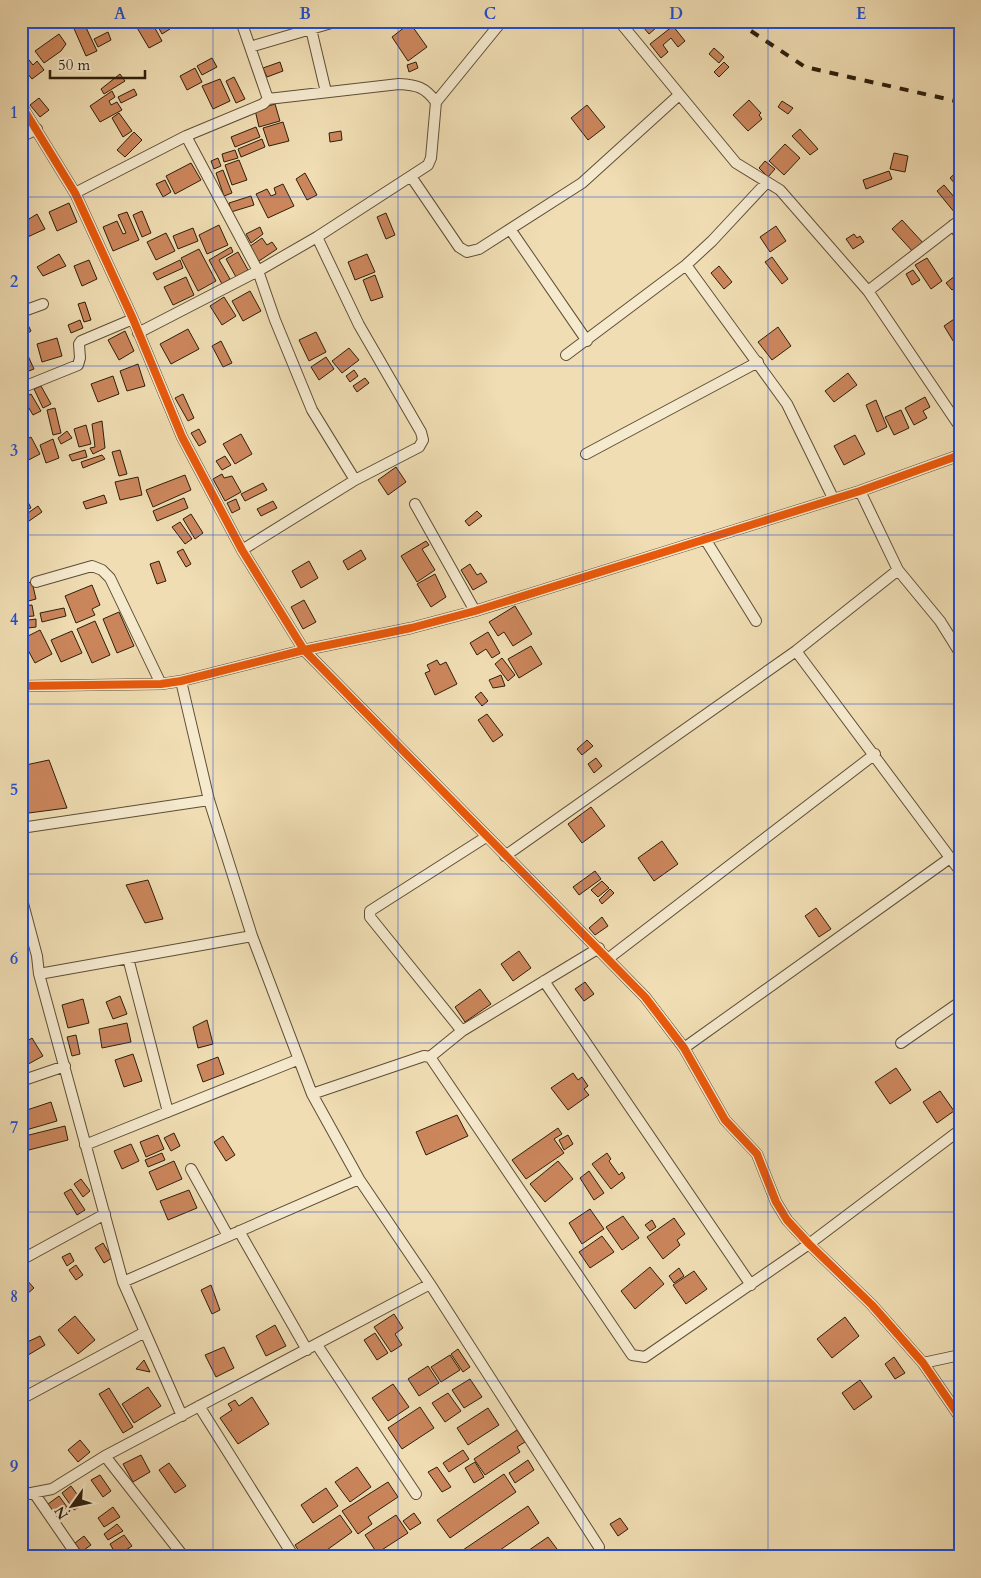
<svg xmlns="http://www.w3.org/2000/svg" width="981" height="1578" font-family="Cardo,serif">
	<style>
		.building { fill: #cc865c; stroke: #2d1f0b }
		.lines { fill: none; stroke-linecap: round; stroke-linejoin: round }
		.minor-casing { stroke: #5e4e35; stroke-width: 12 }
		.minor { stroke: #f5e9ce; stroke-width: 10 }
		.rail { stroke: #2d1f0b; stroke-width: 4; stroke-dasharray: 9 9; stroke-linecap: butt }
		.cycleway-casing { stroke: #f5e9ce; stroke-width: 11 }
		.cycleway { stroke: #e8590c; stroke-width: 8 }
		.grid { fill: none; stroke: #1d4ed8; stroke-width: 1; stroke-opacity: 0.55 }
		.neatline { fill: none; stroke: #1d4ed8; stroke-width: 2 }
		.grid-label { font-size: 16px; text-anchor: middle; font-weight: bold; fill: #1d4ed8 }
	</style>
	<rect width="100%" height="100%" fill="#f0ddb3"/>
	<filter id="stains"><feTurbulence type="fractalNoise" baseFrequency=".004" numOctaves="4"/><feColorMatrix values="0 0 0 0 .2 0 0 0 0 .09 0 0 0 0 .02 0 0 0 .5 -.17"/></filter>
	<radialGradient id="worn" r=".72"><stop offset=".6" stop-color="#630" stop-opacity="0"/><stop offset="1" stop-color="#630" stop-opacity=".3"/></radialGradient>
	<path class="building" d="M78,21H83L97,51L86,56L72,24Z
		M144,21H151L162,41L149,48L136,26Z
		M155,21H166L170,29L162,34Z
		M638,21H664L649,34Z
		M410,23L427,47L408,61L392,37Z
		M673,26L685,41L678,47L671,38L663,45L668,52L661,58L650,44Z
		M108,32L111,40L98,47L94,39Z
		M59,34L66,44L61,51L44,63L35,51Z
		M714,48L724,57L719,63L709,54Z
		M21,50L33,65L37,61L44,70L32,79L21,66Z
		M212,58L217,67L202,75L197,66Z
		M280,62L283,71L267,77L263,68Z
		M416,62L418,68L409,72L407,65Z
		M724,62L729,67L719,77L714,72Z
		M195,68L202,82L187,90L180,76Z
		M120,74L125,81L104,94L101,89Z
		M234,77L245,99L236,103L226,81Z
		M220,79L230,101L213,109L202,86Z
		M134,89L137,95L121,103L118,97Z
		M112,91L115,97L109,101L111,105L117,102L122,110L100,122L90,106Z
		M39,98L49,110L40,117L30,105Z
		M749,100L761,113L759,115L762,119L748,131L733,115Z
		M782,101L793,108L788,114L778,107Z
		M275,104L280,121L259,127L255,110Z
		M587,105L605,127L588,140L571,118Z
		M119,113L132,131L123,137L112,118Z
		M283,122L289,141L269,146L263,128Z
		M256,127L260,137L235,147L231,137Z
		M800,129L818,149L810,155L792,136Z
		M341,131L342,140L330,142L329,133Z
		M134,132L142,140L125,157L117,150Z
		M262,139L265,147L241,157L238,149Z
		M785,144L800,158L784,175L769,161Z
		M235,150L238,158L224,162L222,154Z
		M894,153L908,156L905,172L890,169Z
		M218,158L221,166L214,169L211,161Z
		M239,160L247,180L232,185L225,165Z
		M765,161L775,169L768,177L759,168Z
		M191,163L201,180L175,194L166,176Z
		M960,169V182L956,185L950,178Z
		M223,170L232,193L224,196L216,173Z
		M889,171L892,179L866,189L863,180Z
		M305,173L317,195L307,200L296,179Z
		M165,180L171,192L163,197L156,184Z
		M283,184L294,206L268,218L256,194L267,189L271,196L276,194L274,188Z
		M944,185L960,204V209L955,213L937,191Z
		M251,196L254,205L231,212L229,203Z
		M69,203L77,222L57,231L49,212Z
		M142,211L151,233L142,237L133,215Z
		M127,212L139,240L113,251L103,227L117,221L123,234L126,233L118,215Z
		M386,213L395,235L386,239L377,217Z
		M37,214L45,229L21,240V224Z
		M902,220L924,244L914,253L892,229Z
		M219,225L228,245L207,254L199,235Z
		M776,226L786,241L770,252L760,237Z
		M260,227L263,234L251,243L246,234Z
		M193,228L198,241L178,249L173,236Z
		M166,233L175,251L156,260L147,242Z
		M854,234L857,238L860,236L864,242L853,249L846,239Z
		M262,238L267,245L272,242L277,249L259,261L249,247Z
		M231,247L233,252L219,260L230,279L222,284L209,260Z
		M199,249L216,281L198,291L181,258Z
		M238,252L248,270L236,277L226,259Z
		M59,254L66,266L43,276L37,267Z
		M367,254L375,272L355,280L348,262Z
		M772,257L788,279L782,284L765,262Z
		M927,258L942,281L931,289L915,265Z
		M89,260L97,279L82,286L74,266Z
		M180,260L183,268L157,280L153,273Z
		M719,266L732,282L724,289L711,273Z
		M913,270L920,280L912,285L906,274Z
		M960,272V284L952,290L946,283Z
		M375,275L383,297L371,301L363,280Z
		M186,277L194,295L173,305L164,287Z
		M250,291L261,311L243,321L232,301Z
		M224,297L236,316L222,325L210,306Z
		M85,302L91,320L84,322L78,304Z
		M22,313L31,331L25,335L21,329Z
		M960,315V341L955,344L944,326Z
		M80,320L83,328L71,333L68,325Z
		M778,327L791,346L772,360L758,342Z
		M188,329L199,349L171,364L160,344Z
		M125,331L134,351L119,360L108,340Z
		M316,332L326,352L309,361L299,340Z
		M57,338L62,356L42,362L37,344Z
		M221,341L232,363L223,367L212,346Z
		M23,345L34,369L21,374V346Z
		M349,348L359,360L342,373L332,361Z
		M326,357L334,369L319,380L311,367Z
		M138,364L145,386L127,391L120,371Z
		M354,370L358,376L350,382L346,376Z
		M848,373L857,385L834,402L825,391Z
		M113,376L119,394L98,402L91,384Z
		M365,378L369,383L357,392L353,386Z
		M41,386L51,404L43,408L34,389Z
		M31,394L41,411L33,415L23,398Z
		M183,394L194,418L188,421L175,398Z
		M925,397L930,407L923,411L927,418L914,425L905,408Z
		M876,400L887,427L877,432L866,405Z
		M55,408L61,433L53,435L47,410Z
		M901,410L909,428L894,435L885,417Z
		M102,421L105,448L93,454L90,448L95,447L92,424Z
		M86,425L91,444L79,447L74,429Z
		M199,429L206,442L199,446L191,433Z
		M67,431L72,438L61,444L58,438Z
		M241,434L252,454L235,464L223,444Z
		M855,435L865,454L844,465L834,446Z
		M31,437L40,454L21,464V442Z
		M53,439L59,458L46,463L40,445Z
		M85,450L87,457L72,461L69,455Z
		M120,450L127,474L119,476L112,452Z
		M102,455L105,459L83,468L81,462Z
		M225,456L231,465L222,470L216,461Z
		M396,467L406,482L388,495L378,480Z
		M222,474L224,478L232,476L241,492L225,501L213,479Z
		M185,475L191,490L153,507L146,490Z
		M138,477L142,495L120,500L115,482Z
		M263,483L267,490L245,501L241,494Z
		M104,495L107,503L86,509L83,502Z
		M26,498L31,508L24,511L21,500Z
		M184,498L188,508L157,521L153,511Z
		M236,499L240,509L232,513L227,503Z
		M273,501L277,508L261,516L257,509Z
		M38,506L42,512L29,521L25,515Z
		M477,511L482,516L469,526L465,521Z
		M191,514L203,533L195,539L183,519Z
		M180,522L192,539L185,544L172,527Z
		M426,541L429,545L422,549L435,570L417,582L401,556Z
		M183,549L191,564L186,567L177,552Z
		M361,550L366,559L348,570L343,561Z
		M159,561L166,581L157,584L150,564Z
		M309,561L318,578L301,588L292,571Z
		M470,564L477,575L481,573L487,582L473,590L461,570Z
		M435,574L446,597L431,607L417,584Z
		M32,582L36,599L25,602L21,584Z
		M92,585L100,605L92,609L95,615L76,623L65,596Z
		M304,600L316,622L303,629L291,607Z
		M32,605L34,616L21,617V606Z
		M515,606L532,634L513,646L504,632L498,636L489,622Z
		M64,608L66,616L42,622L40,613Z
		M119,612L134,646L117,653L103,619Z
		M36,619V627L21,629V621Z
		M95,621L110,655L92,663L77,629Z
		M40,630L52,654L35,663L22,639Z
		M72,631L82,653L61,662L51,640Z
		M488,632L500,653L492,658L486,649L477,655L470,643Z
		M531,646L542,664L519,678L508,659Z
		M502,658L515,675L508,681L495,664Z
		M437,660L440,665L446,662L457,684L435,695L425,673L430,671L427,665Z
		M501,675L505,686L493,688L489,680Z
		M481,692L488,701L482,706L475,697Z
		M487,714L503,735L493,742L478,720Z
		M587,740L593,746L582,755L577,749Z
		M596,758L602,766L594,773L588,764Z
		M49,760L67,808L21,814V766Z
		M591,807L605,826L582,843L568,824Z
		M662,841L678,864L654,881L638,858Z
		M595,871L601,879L579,895L573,887Z
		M148,880L163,919L145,923L126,885Z
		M602,881L609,888L598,897L591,890Z
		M610,889L614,893L602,904L599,900Z
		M816,908L831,929L819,937L805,916Z
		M602,917L608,926L595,935L589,928Z
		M519,951L531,968L513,981L501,964Z
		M585,982L594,994L584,1001L575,989Z
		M480,989L491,1004L465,1022L455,1007Z
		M120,996L127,1014L113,1019L106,1002Z
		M83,999L89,1023L68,1028L62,1005Z
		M207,1020L213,1044L198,1048L193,1027Z
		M127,1023L131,1042L102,1048L99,1029Z
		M76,1035L80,1054L72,1056L67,1037Z
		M32,1038L43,1056L21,1068V1045Z
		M133,1054L142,1081L124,1087L115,1060Z
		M218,1057L224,1074L203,1082L197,1065Z
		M896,1068L911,1090L890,1104L875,1082Z
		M573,1073L578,1080L582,1077L588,1086L584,1089L589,1095L568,1110L551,1088Z
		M940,1091L954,1111L937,1123L923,1102Z
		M51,1102L57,1121L26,1130L21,1112Z
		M457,1115L468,1136L426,1155L416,1132Z
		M65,1126L68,1140L21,1152V1137Z
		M558,1128L562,1134L554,1139L564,1153L526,1179L512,1160Z
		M174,1133L180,1146L171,1151L164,1138Z
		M158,1135L164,1149L146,1157L140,1142Z
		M568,1135L573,1144L564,1150L559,1140Z
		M223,1136L235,1155L226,1161L214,1142Z
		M131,1144L139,1161L122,1169L114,1151Z
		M162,1153L165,1160L148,1167L145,1160Z
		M607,1153L611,1159L609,1161L619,1175L622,1172L625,1178L611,1189L592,1164Z
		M174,1161L182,1179L157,1190L149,1172Z
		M558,1161L573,1179L545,1202L530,1184Z
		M589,1171L604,1193L594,1200L580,1178Z
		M81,1179L90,1191L83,1197L74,1184Z
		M71,1189L85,1210L77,1215L64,1193Z
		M189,1190L197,1208L168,1220L160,1201Z
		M590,1209L604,1229L582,1244L569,1223Z
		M623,1216L639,1238L622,1250L606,1227Z
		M674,1218L685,1234L677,1240L680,1245L663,1259L647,1237Z
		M652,1220L656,1227L650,1231L645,1225Z
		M602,1236L614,1252L590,1268L579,1252Z
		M103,1243L112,1258L104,1263L95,1248Z
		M70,1253L74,1261L67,1266L62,1257Z
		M76,1265L83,1275L76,1280L69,1270Z
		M650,1267L664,1284L635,1309L621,1291Z
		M679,1268L684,1276L674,1283L669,1276Z
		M694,1271L707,1289L686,1304L673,1285Z
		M24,1277L34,1288L27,1294L21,1288V1280Z
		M211,1285L220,1310L212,1314L201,1290Z
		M394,1314L403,1328L395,1334L402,1345L391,1352L374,1327Z
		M75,1316L95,1340L78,1354L58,1330Z
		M845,1317L859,1336L832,1358L817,1339Z
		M275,1325L286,1346L266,1356L256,1336Z
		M375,1333L388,1353L377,1360L364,1340Z
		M40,1336L45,1345L23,1358L21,1345Z
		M224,1347L234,1368L216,1377L205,1355Z
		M458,1349L470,1367L463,1372L451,1354Z
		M450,1355L460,1370L441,1382L431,1367Z
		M894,1357L905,1373L895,1379L885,1364Z
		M144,1360L150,1372L136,1369Z
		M428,1366L439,1383L419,1396L408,1379Z
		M470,1379L482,1397L464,1408L452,1390Z
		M860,1380L872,1397L854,1410L842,1393Z
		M393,1384L409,1407L388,1421L372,1398Z
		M148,1387L161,1406L134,1423L122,1404Z
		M109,1388L133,1427L123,1433L99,1394Z
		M448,1393L461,1411L445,1422L432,1403Z
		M252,1397L269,1424L238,1444L220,1418L232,1410L228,1404L235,1400L239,1406Z
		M420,1407L434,1428L402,1449L388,1428Z
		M488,1408L499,1425L468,1445L457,1428Z
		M517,1430L525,1442L517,1447L520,1452L485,1475L474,1459Z
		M80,1440L90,1452L78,1462L68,1450Z
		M463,1450L469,1459L449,1472L443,1463Z
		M141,1455L150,1472L133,1482L123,1464Z
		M528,1460L534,1470L515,1483L509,1473Z
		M475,1462L484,1477L474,1483L465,1468Z
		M169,1463L186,1486L175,1493L159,1470Z
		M357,1467L371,1487L350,1502L335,1482Z
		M437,1467L451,1487L442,1492L428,1472Z
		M504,1474L516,1492L450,1538L437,1520Z
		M100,1475L111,1491L103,1497L91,1480Z
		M388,1482L398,1497L368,1517L372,1524L358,1534L342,1511Z
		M71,1486L84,1504L74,1510L62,1493Z
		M326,1488L338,1506L313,1523L301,1505Z
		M59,1496L70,1511L58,1519L48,1504Z
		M528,1506L539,1523L490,1557H463L460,1552Z
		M113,1507L120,1517L104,1527L98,1518Z
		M414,1513L421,1523L410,1530L403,1521Z
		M340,1515L352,1532L317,1557H303L295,1545Z
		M396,1515L408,1533L377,1553L365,1535Z
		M620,1518L628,1529L618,1536L610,1524Z
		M117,1524L123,1531L108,1540L104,1534Z
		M124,1535L132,1546L117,1556L110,1544Z
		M84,1536L91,1545L81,1552L75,1543Z
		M548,1537L560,1553L555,1557H519Z"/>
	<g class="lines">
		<defs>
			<path id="minor" d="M241,21L268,99
				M619,21L736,163L780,190L868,291L960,427
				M311,29L326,92
				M250,47L338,21
				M21,105L75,193L133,319L182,437L242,550L304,650L645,997L684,1048L725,1120L757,1154L776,1202L787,1220L809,1244L872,1305L923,1363L960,1417
				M186,136L258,271L275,320L312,410L355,480
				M21,137L37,129
				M412,178L459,247L467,252L479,249L582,183L679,95
				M75,193L186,136L263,104L268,99L399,84C417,85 425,87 436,102
				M953,225L960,235
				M510,229L587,341
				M686,265L787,404L833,498
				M868,291L960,220
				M21,312L43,304
				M138,333L258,271L317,237L428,165L431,158L436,102L502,21
				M566,355L686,265L712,241L767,182
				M21,388L78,365L80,358L79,344L81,341L133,319
				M586,454L758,362
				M860,491L898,570L940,621L960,653
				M415,504L475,611
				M705,539L756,621
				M242,550L355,480L419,447L423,440L421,432L359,325L317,237
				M36,582L92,566L102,570L110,578L161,684
				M796,651L960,871
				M181,681L209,800L252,936L312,1094L359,1179L430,1284L599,1547
				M21,686L161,684L181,681L304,650L411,628L475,611L860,491L960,455
				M21,828L209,800
				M505,856L796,651L898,570
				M21,896L37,956L39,974L123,1282L182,1416
				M128,958L168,1112
				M609,958L875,754
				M39,974L252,936
				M544,981L751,1285
				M462,1031L599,948
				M901,1043L960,1002
				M684,1048L950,858
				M430,1057L462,1031L370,917V911L486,837
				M21,1081L65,1066
				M312,1094L424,1056L430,1057L632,1355L645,1357L809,1244L960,1130
				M85,1145L297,1060
				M191,1169L228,1236
				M239,1231L307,1350
				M21,1260L105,1214
				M123,1282L359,1179
				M317,1345L416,1494
				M923,1363L960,1355
				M21,1399L145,1332
				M199,1406L292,1554
				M105,1456L184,1557
				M34,1493L78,1557
				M21,1495L52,1489L105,1456L430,1284"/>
		</defs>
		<use href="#minor" class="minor-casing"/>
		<use href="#minor" class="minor"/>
		<path class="rail" d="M736,21L805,67L960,102"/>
		<defs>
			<path id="cycleway" d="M21,105L75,193L133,319L182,437L242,550L304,650L645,997L684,1048L725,1120L757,1154L776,1202L787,1220L809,1244L872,1305L923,1363L960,1417
				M21,686L161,684L181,681L304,650L411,628L475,611L860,491L960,455"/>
		</defs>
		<use href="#cycleway" class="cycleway-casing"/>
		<use href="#cycleway" class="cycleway"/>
	</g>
	<path class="grid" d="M213,21V1557M398,21V1557M583,21V1557M768,21V1557M21,197H960M21,366H960M21,535H960M21,704H960M21,874H960M21,1043H960M21,1212H960M21,1381H960"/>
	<rect width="981" height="1578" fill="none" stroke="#f0ddb3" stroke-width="55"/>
	<g transform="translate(72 1506) rotate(237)" stroke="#f5e9ce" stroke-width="4" paint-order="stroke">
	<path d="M0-4L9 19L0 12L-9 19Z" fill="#2d1f0b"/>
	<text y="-8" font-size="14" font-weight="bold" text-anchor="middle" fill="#2d1f0b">N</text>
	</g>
	<path d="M50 70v8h95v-8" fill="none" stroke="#2d1f0b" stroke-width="2.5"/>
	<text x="58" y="70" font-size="15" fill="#2d1f0b" stroke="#f5e9ce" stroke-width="4" paint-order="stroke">50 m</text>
	<rect x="28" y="28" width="926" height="1522" class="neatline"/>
	<g class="grid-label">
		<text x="120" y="19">A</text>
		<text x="305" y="19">B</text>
		<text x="490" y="19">C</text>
		<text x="676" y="19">D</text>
		<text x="861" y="19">E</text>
		<text x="14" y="118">1</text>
		<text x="14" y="287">2</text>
		<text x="14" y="456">3</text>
		<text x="14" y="625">4</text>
		<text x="14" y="795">5</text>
		<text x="14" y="964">6</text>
		<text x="14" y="1133">7</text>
		<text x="14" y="1302">8</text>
		<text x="14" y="1472">9</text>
	</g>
	<rect width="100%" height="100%" filter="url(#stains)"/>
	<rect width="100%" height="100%" fill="url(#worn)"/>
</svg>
